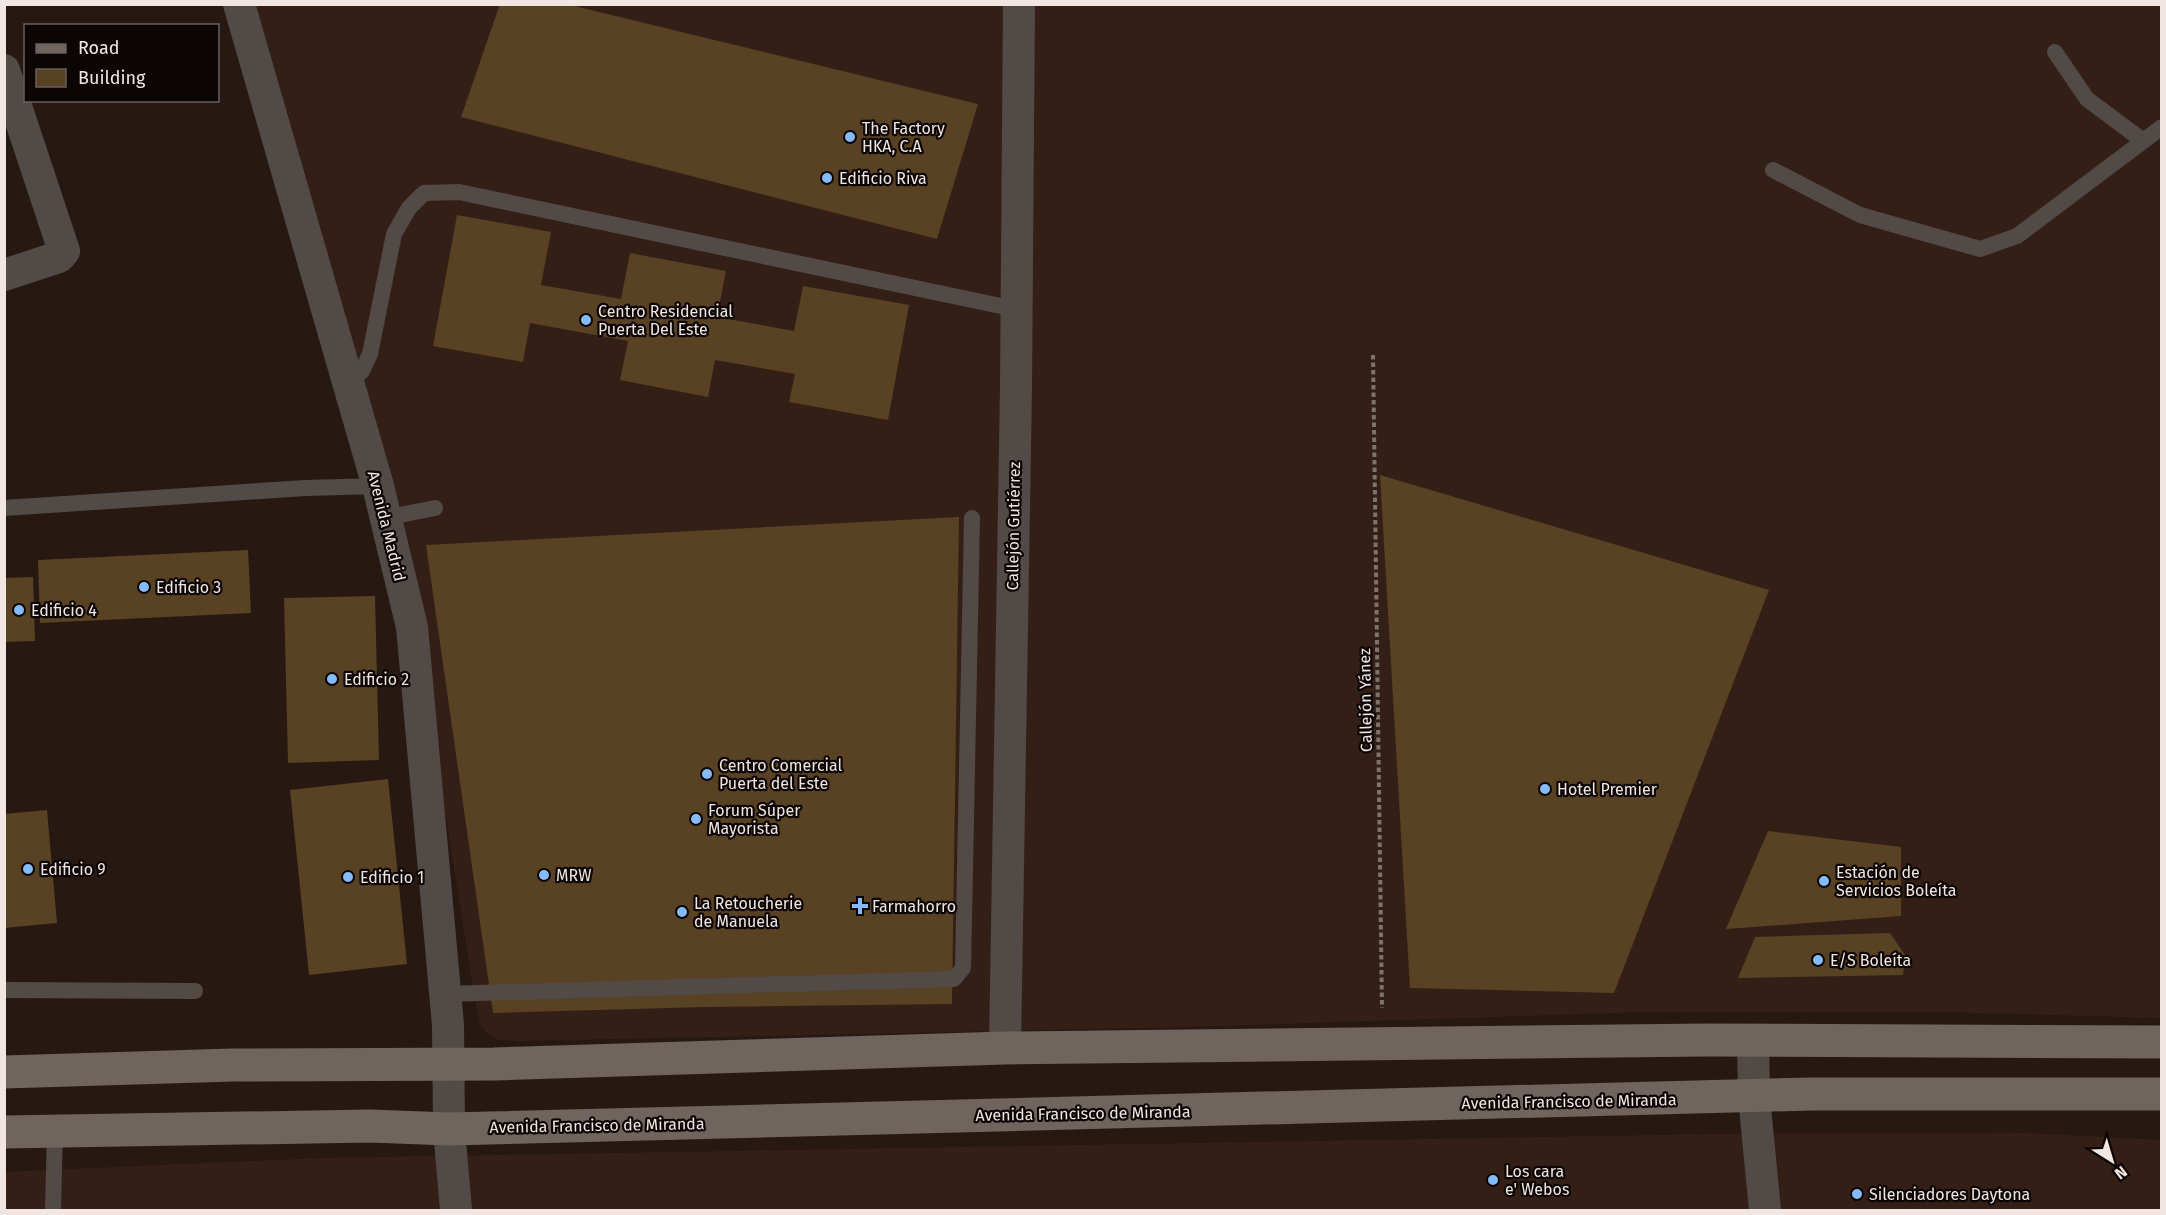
<svg xmlns="http://www.w3.org/2000/svg" width="2166" height="1215" font-family="'Fira Sans',sans-serif">
	<style>
		.built { fill: #341f17 }
		.building { fill: #594123 }
		.lines { fill: none; stroke-linecap: round; stroke-linejoin: round }
		.path { stroke: #7f726d; stroke-width: 4; stroke-dasharray: 4.5 3; stroke-linecap: butt }
		.lane { stroke: #524a46; stroke-width: 16 }
		.street { stroke: #524a46; stroke-width: 32 }
		.secondary { stroke: #70645e; stroke-width: 33 }
		.poi-dot { fill: #85bbfb; stroke: #0b0504; stroke-width: 2 }
		.labels { text-anchor: middle; stroke-width: 4.5; stroke-linejoin: round; paint-order: stroke }
		.poi-label { font-size: 16px; fill: #f1e6e2; stroke: #0b0504; text-anchor: start }
		.street-label { font-size: 16px; fill: #f1e6e2; stroke: #0b0504 }
	</style>
	<rect width="100%" height="100%" fill="#271812"/>
	<path class="built" d="M251,5H2161V1018L1943,1012H1646L1189,1027L519,1041L499,1040L487,1034L480,1024L476,1006L440,780Z
		M2027,1133L2161,1140L2162,1210H5L4,1172L321,1158L1720,1134Z"/>
	<path class="building" d="M500,4H566L978,104L937,239L461,117Z
		M457,215L551,232L541,285L621,299L630,253L726,271L717,317L794,331L803,286L909,305L888,420L789,402L795,374L715,360L708,397L620,380L628,341L530,323L523,362L433,346Z
		M1380,475L1769,590L1614,993L1410,988Z
		M959,517L952,1004L704,1007L493,1013L426,545Z
		M248,550L251,613L40,623L38,560Z
		M33,577L35,641L4,642V578Z
		M375,596L379,760L288,763L284,598Z
		M388,779L407,964L309,975L290,790Z
		M47,810L57,923L4,928V814Z
		M1768,831L1901,847V916L1726,929Z
		M1890,933L1905,955L1903,975L1738,978L1755,937Z"/>
	<g class="lines">
		<path class="path" d="M1373,355L1382,1008"/>
		<path class="lane" d="M2055,52L2087,99L2142,140
			M1773,170L1860,215L1980,249L2017,236L2162,127
			M348,384L362,371L370,354L394,234L409,208L424,193L459,192L1015,309
			M4,508L305,488L378,486
			M385,518L435,508
			M4,990L195,991
			M445,994L954,979L963,968L972,518
			M53,1210L55,1129"/>
		<path class="street" d="M239,4L378,486L412,627L448,1025L449,1129L456,1210
			M4,70L64,251L59,257L4,275
			M1753,1041L1754,1097L1765,1210
			M1005,1048L1016,387L1019,4"/>
		<path class="secondary" d="M4,1072L233,1065L494,1064L1005,1048L1708,1040L2162,1042
			M4,1132L370,1126L449,1129L1812,1094H2162"/>
	</g>
	<g class="poi-dot">
		<circle cx="850" cy="137" r="6"/>
		<circle cx="827" cy="178" r="6"/>
		<circle cx="586" cy="320" r="6"/>
		<circle cx="144" cy="587" r="6"/>
		<circle cx="19" cy="610" r="6"/>
		<circle cx="332" cy="679" r="6"/>
		<circle cx="707" cy="774" r="6"/>
		<circle cx="1545" cy="789" r="6"/>
		<circle cx="696" cy="819" r="6"/>
		<circle cx="28" cy="869" r="6"/>
		<circle cx="544" cy="875" r="6"/>
		<circle cx="348" cy="877" r="6"/>
		<circle cx="1824" cy="881" r="6"/>
		<path d="M857 897h6v6h6v6h-6v6h-6v-6h-6v-6h6z"/>
		<circle cx="682" cy="912" r="6"/>
		<circle cx="1818" cy="960" r="6"/>
		<circle cx="1493" cy="1180" r="6"/>
		<circle cx="1857" cy="1194" r="6"/>
	</g>
	<g class="labels">
		<g class="poi-label">
			<text x="862" y="134">The Factory<tspan x="862" dy="18">HKA, C.A</tspan></text>
			<text x="839" y="184">Edificio Riva</text>
			<text x="598" y="317">Centro Residencial<tspan x="598" dy="18">Puerta Del Este</tspan></text>
			<text x="156" y="593">Edificio 3</text>
			<text x="31" y="616">Edificio 4</text>
			<text x="344" y="685">Edificio 2</text>
			<text x="719" y="771">Centro Comercial<tspan x="719" dy="18">Puerta del Este</tspan></text>
			<text x="1557" y="795">Hotel Premier</text>
			<text x="708" y="816">Forum Súper<tspan x="708" dy="18">Mayorista</tspan></text>
			<text x="40" y="875">Edificio 9</text>
			<text x="1836" y="878">Estación de<tspan x="1836" dy="18">Servicios Boleíta</tspan></text>
			<text x="556" y="881">MRW</text>
			<text x="360" y="883">Edificio 1</text>
			<text x="694" y="909">La Retoucherie<tspan x="694" dy="18">de Manuela</tspan></text>
			<text x="872" y="912">Farmahorro</text>
			<text x="1830" y="966">E/S Boleíta</text>
			<text x="1505" y="1177">Los cara<tspan x="1505" dy="18">e' Webos</tspan></text>
			<text x="1869" y="1200">Silenciadores Daytona</text>
		</g>
		<g class="street-label">
			<text transform="translate(387 526) rotate(76)" y="6">Avenida Madrid</text>
			<text transform="translate(1013 526) rotate(-89)" y="6">Callejón Gutiérrez</text>
			<text transform="translate(1365 700) rotate(-91)" y="6">Callejón Yánez</text>
			<text transform="translate(1569 1101) rotate(-1)" y="6">Avenida Francisco de Miranda</text>
			<text transform="translate(1083 1113) rotate(-1)" y="6">Avenida Francisco de Miranda</text>
			<text transform="translate(597 1125) rotate(-1)" y="6">Avenida Francisco de Miranda</text>
		</g>
	</g>
	<rect width="2166" height="1215" fill="none" stroke="#f1e6e2" stroke-width="12"/>
	<rect x="24" y="24" width="195" height="78" fill="#0b0504" stroke="#675f5d" stroke-width="1.5"/>
	<rect x="36" y="44" width="30" height="9" fill="#70645e" stroke="#675f5d" stroke-width="1.5"/>
	<text x="78" y="54" font-size="18" fill="#f1e6e2">Road</text>
	<rect x="36" y="69" width="30" height="18" fill="#594123" stroke="#675f5d" stroke-width="1.5"/>
	<text x="78" y="84" font-size="18" fill="#f1e6e2">Building</text>
	<g transform="translate(2112 1161) rotate(143)" stroke="#0b0504" stroke-width="4.5" paint-order="stroke">
	<path d="M0-4.5L10 22L0 15L-10 22Z" fill="#f1e6e2"/>
	<text y="-9" font-size="16" font-weight="bold" text-anchor="middle" fill="#f1e6e2">N</text>
	</g>
</svg>
